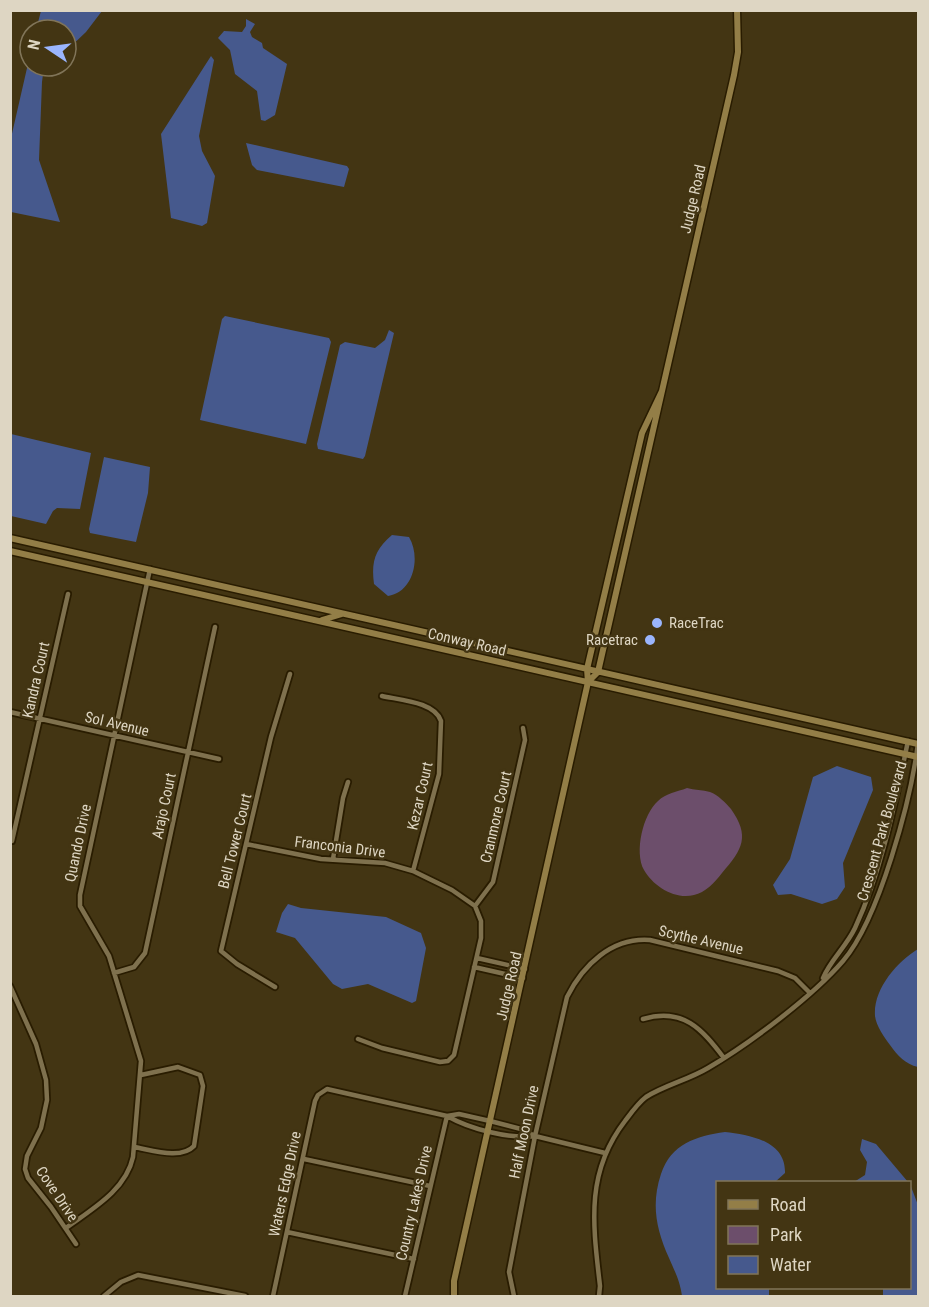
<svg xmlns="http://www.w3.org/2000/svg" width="929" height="1307" font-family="'Roboto Condensed',sans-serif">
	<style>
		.green { fill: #6c4e6b }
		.water { fill: #46598d }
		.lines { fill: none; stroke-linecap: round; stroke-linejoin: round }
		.street-casing { stroke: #291c00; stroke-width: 8 }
		.secondary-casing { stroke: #291c00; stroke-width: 9 }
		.street { stroke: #7f714e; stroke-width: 4.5 }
		.secondary { stroke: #937e47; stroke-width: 6 }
		.poi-dot { fill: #9ab5fd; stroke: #433513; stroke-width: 2 }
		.labels { text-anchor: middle; stroke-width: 5; stroke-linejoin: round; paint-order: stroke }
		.street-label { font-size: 15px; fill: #ded6c3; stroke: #433513 }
		.poi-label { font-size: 15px; fill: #ded6c3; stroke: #433513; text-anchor: start }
	</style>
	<rect width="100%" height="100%" fill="#433513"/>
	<path class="green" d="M687,788C694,790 703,790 710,792C718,795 726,803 731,809C750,836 743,849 722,873C715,882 705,893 694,895C675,900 653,886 644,870C634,852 643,814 658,801C666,793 677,792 687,788Z"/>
	<path class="water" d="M41,11V10L102,11L86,32L66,51V30H36Z
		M246,19L255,24L250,32L252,37L262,43L263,48L287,64L275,115L265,121L261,120L257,91L235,74L230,50L218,38L224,31L242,32L246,26Z
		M30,55V66H49L43,74L42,82L39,160L60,222L11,212V138Z
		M211,56L214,60L199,136L202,151L215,176L207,223L202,226L171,218L161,134Z
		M246,143L347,166L349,169L344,187L257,170L252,165Z
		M225,316L329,338L331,342L306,444L200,420L222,319Z
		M389,330L394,333L365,456L363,459L318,449L317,444L340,345L345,342L375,348L385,340Z
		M11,434L91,453L80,509L57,508L53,511L46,524L11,516Z
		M104,457L150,467L148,493L136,542L90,533L89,529Z
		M392,535L409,537C421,557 414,592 388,596L374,584C371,562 375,549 392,535Z
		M837,766L871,777L873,790L843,863L845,887L837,899L822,904L791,894L778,895L773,885L790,859L813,777Z
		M288,904L301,908L386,917L421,933L426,948L416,1001L412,1003L368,984L342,989L333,984L295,938L276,932L282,913Z
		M918,949V948V1067C905,1064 898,1056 890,1045C885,1038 876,1026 875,1016C873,989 897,962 918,949Z
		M725,1132C750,1135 786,1141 785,1173L775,1182H718V1288H769V1296H682C680,1281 675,1272 669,1258C656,1229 651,1204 661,1174C671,1144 696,1136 725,1132Z
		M862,1139L876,1144L908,1182H854L865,1175L867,1162L860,1150Z
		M910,1184L918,1205V1296H883V1288H910Z"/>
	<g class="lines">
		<defs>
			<path id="street" d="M382,696C400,700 435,702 441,721L439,774L413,871
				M10,712L219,759
				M12,841L68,594
				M246,844L321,859L385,863L413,871L452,890L475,906L481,921V938L454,1055L448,1061L440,1062L382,1048L358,1039
				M333,859L343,798L348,782
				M475,906L493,882L525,740L523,728
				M477,958L525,969
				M474,967L523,978
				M114,973L134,967L145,953L215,627
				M823,978C831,959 846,947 855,928C882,870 895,803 908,741
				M10,986L36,1044L46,1080L47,1100L41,1128L27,1156L25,1169L28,1178L51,1207L76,1244
				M275,987L237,964L221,951L271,737L290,674
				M643,1019C683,1007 702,1029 724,1058
				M447,1116L459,1114L490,1121L521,1129L535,1136L605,1153
				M134,1147C152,1150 181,1160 194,1146L203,1086L200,1075L178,1067L141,1075
				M304,1159L430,1186
				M66,1228C92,1209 126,1190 133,1157L141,1061L109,956L80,906V895L150,569
				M287,1232L414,1259
				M104,1296L121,1282L138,1275L245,1296
				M273,1296L315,1101L318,1095L327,1089L447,1116C470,1129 508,1139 535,1136
				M405,1296L447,1116
				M514,1296L509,1272L535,1136L567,997C583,965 612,937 650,940L778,971L795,978L810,993
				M599,1296L600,1286C593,1225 585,1173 625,1121C631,1113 638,1103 646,1097C665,1085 688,1080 708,1068C749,1044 812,997 843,961C879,919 911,800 918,743"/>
			<path id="secondary" d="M10,538L918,744
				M10,551L918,757
				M322,620L342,614
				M588,682L598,672L734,75L738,52L737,10
				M454,1296V1281L588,682L587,669L642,433L662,391"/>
		</defs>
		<use href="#street" class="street-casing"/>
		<use href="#secondary" class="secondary-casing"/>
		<use href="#street" class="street"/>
		<use href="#secondary" class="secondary"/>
	</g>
	<g class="poi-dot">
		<circle cx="657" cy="623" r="6"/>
		<circle cx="650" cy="640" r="6"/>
	</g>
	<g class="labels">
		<g class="street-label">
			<text transform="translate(693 199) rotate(-77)" y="5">Judge Road</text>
			<text transform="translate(467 642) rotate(13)" y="5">Conway Road</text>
			<text transform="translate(36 680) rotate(-77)" y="5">Kandra Court</text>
			<text transform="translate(117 724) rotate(13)" y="5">Sol Avenue</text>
			<text transform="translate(420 796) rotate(-77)" y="5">Kezar Court</text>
			<text transform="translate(164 806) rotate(-78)" y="5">Arajo Court</text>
			<text transform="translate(496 817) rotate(-77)" y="5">Cranmore Court</text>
			<text transform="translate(882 831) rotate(-74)" y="5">Crescent Park Boulevard</text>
			<text transform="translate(235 841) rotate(-76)" y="5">Bell Tower Court</text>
			<text transform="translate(78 843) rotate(-78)" y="5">Quando Drive</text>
			<text transform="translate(340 847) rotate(7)" y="5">Franconia Drive</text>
			<text transform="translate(701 940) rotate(13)" y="5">Scythe Avenue</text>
			<text transform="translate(509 986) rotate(-77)" y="5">Judge Road</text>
			<text transform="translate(524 1132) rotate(-78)" y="5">Half Moon Drive</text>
			<text transform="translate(285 1184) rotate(-78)" y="5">Waters Edge Drive</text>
			<text transform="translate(57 1194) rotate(56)" y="5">Cove Drive</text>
			<text transform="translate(414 1203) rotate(-77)" y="5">Country Lakes Drive</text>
		</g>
		<g class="poi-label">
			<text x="669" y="628">RaceTrac</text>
			<text x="638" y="645" text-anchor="end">Racetrac</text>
		</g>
	</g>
	<rect width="929" height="1307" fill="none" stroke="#ded6c3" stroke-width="24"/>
	<rect x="716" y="1181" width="195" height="108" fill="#433513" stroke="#817559" stroke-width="1.5"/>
	<rect x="728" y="1200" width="30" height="9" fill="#937e47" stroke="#817559" stroke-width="1.5"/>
	<text x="770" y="1211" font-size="18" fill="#ded6c3">Road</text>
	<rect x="728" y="1226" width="30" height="18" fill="#6c4e6b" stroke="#817559" stroke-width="1.5"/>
	<text x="770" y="1241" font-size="18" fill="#ded6c3">Park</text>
	<rect x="728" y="1256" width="30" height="18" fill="#46598d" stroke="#817559" stroke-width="1.5"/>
	<text x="770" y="1271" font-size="18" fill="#ded6c3">Water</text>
	<g transform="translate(48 48) rotate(283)"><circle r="28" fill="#433513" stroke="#817559" stroke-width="1.5"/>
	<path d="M0-4.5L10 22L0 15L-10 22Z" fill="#9ab5fd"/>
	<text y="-9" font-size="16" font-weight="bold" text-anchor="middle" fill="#ded6c3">N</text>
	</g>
</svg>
